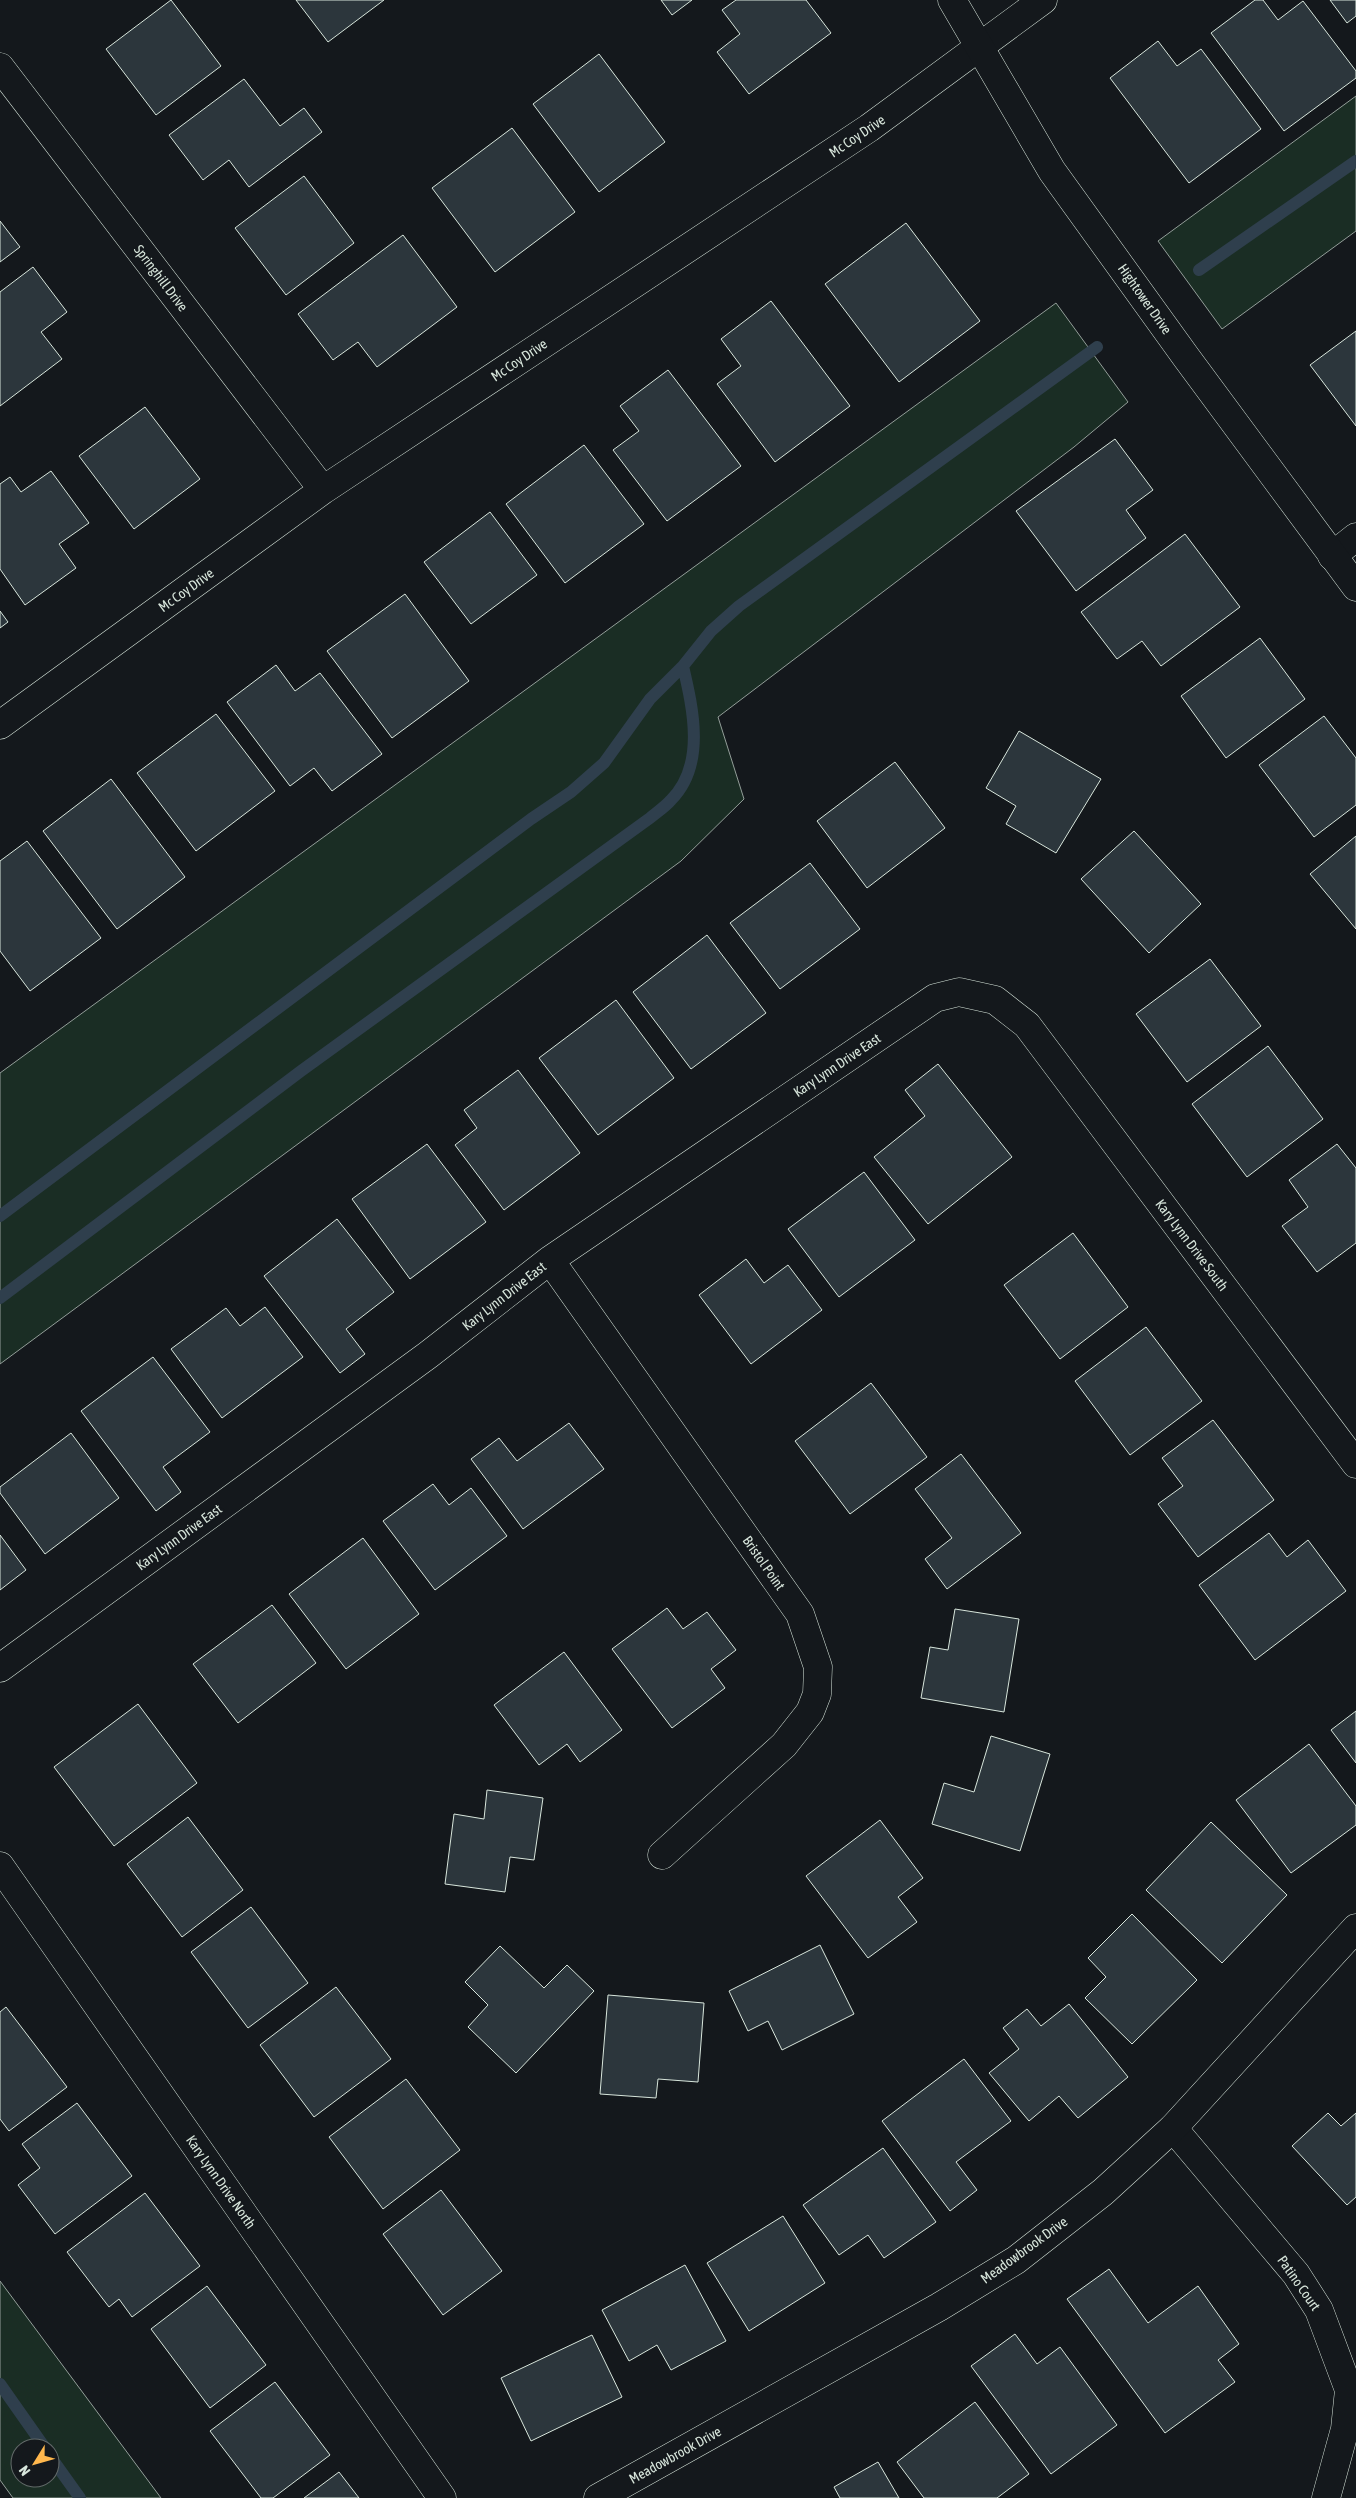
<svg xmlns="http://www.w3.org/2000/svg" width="1356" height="2498" font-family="'Asap Condensed',sans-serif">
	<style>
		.green { fill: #1a2d24; stroke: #939e99; fill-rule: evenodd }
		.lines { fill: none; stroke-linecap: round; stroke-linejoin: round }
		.stream { stroke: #2f3f4d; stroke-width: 12 }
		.building { fill: #2c363c; stroke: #d8e6dc }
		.minor-casing { stroke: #d8e6dc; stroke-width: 29 }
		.tertiary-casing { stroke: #d8e6dc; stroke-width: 29 }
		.secondary-casing { stroke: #d8e6dc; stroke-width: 29 }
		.minor { stroke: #14181c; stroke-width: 28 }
		.tertiary { stroke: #14181c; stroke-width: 28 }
		.secondary { stroke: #14181c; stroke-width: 28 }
		.labels { text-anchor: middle; stroke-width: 4; stroke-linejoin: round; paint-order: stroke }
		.street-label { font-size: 14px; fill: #d8e6dc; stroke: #14181c }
	</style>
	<rect width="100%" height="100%" fill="#14181c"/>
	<path class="green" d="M1356,96V231L1222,329L1158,241Z
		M1056,303L1128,402L1074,447L718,717L744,799L681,861L0,1364V1073Z
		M0,2281L161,2498H13L0,2480ZM20,2448H50V2478H20Z"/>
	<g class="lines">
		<path class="stream" d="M1199,270L1356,161
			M0,1216L531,819L571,792L604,763L650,699L683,666L711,631L739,606L1097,347
			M0,1298L301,1071L650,818C657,812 665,807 671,800C706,765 693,709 683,666
			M0,2384L45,2448
			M50,2456L80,2498"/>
	</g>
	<path class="building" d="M171,0L221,66L156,115L106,49Z
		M296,0H384L328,42Z
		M661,0H692L672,15Z
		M736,0H806L831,33L749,94L717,52L740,34L722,10Z
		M1255,0H1263L1278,20L1303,1L1356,71V78L1284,131L1211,33Z
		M1330,0H1356V16L1347,23Z
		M1158,41L1177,66L1201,49L1261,129L1189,183L1110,78Z
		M599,54L665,142L599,192L533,104Z
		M244,79L280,126L304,108L322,132L249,187L229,160L203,180L169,135Z
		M512,128L575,212L495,272L432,188Z
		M304,176L354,243L286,295L235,228Z
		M0,221L20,247L0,262Z
		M906,223L980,321L899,382L825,284Z
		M403,235L457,307L377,367L358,342L333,360L298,314Z
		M33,267L67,312L41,332L62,359L0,406V292Z
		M771,301L850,406L775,462L717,384L741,366L721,339Z
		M1356,331V426L1310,365Z
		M668,370L741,466L667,521L613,450L639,431L620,406Z
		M145,407L200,479L134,529L79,456Z
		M1115,439L1153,490L1126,510L1146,538L1076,591L1016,511Z
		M584,445L644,524L565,583L506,504Z
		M51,471L89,523L59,544L76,568L25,605L0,569V484L10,477L21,492Z
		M490,512L537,575L471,624L424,562Z
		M1185,534L1240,607L1161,666L1142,641L1117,659L1081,612Z
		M405,594L469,681L392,738L327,651Z
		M0,611L8,622L0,628Z
		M1260,638L1305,699L1226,758L1181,696Z
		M276,665L295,691L320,673L382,754L332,791L314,768L290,786L227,702Z
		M216,714L275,791L196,851L137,773Z
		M1324,716L1356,758V805L1314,837L1259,765Z
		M1019,731L1101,779L1056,853L1006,824L1016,806L986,788Z
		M895,762L945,828L867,888L817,821Z
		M111,779L185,877L117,929L43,831Z
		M1134,831L1201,904L1149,953L1081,879Z
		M1356,836V929L1310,874Z
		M27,841L101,938L30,991L0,951V861Z
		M810,863L860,929L780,989L730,923Z
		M707,935L766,1013L691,1069L633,992Z
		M1210,959L1261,1026L1187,1082L1136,1014Z
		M616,1000L674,1078L598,1135L539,1058Z
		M1268,1046L1323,1119L1247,1177L1192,1104Z
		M938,1064L1012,1157L928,1224L874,1157L925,1116L905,1090Z
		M518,1070L580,1153L504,1210L455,1145L477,1128L464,1110Z
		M427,1144L486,1222L410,1279L352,1199Z
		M1337,1144L1356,1168V1243L1317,1272L1282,1226L1308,1207L1289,1180Z
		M864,1172L915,1240L839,1297L788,1229Z
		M337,1219L394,1292L346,1329L365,1354L340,1373L264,1276Z
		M1073,1233L1128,1307L1060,1359L1004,1285Z
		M746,1259L764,1283L788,1265L822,1310L751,1364L699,1295Z
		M265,1307L303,1357L222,1418L171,1349L226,1308L240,1326Z
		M1146,1327L1202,1401L1130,1455L1075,1381Z
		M153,1357L210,1432L163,1467L181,1492L156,1511L81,1411Z
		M871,1383L927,1457L850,1514L795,1441Z
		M1213,1420L1274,1500L1198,1557L1158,1504L1183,1486L1162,1458Z
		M569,1423L604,1469L523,1529L471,1459L499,1438L517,1461Z
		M71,1433L119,1498L45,1554L0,1493V1487Z
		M961,1454L1021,1533L947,1589L925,1559L952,1538L915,1489Z
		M433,1484L449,1505L471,1488L507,1536L435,1590L383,1521Z
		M1269,1533L1287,1557L1308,1540L1346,1591L1255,1660L1199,1585Z
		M0,1535L26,1570L0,1590Z
		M363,1538L419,1614L346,1669L289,1594Z
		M272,1605L316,1663L238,1723L193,1664Z
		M667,1608L683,1629L707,1612L736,1650L711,1669L725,1688L672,1728L612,1649Z
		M955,1609L1019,1619L1004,1712L921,1698L930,1647L948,1650Z
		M564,1652L622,1730L580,1762L567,1744L539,1765L494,1705Z
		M138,1704L197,1783L114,1846L54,1767Z
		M1356,1711V1763L1331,1730Z
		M991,1736L1050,1754L1020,1851L932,1824L944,1783L974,1792Z
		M1309,1744L1356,1806V1825L1291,1873L1236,1800Z
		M487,1790L543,1798L534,1860L510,1857L505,1892L445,1884L454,1814L484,1819Z
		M188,1817L243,1890L182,1937L127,1864Z
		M880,1820L923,1878L898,1897L917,1922L868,1958L806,1876Z
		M1211,1822L1287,1895L1222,1963L1146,1890Z
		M251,1907L308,1983L248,2028L191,1952Z
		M1132,1914L1197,1980L1132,2044L1085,1998L1106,1977L1088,1958Z
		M820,1945L854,2014L782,2050L768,2021L748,2031L729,1991Z
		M500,1946L544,1988L567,1965L594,1991L516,2073L468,2027L488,2005L465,1982Z
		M336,1987L391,2059L314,2117L260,2045Z
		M608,1995L704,2003L698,2082L658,2079L656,2098L600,2094Z
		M1069,2004L1128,2077L1078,2118L1059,2096L1029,2121L989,2073L1019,2049L1003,2028L1027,2009L1041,2026Z
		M6,2007L67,2087L9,2131L0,2119V2012Z
		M964,2059L1011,2121L956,2162L977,2190L950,2211L882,2121Z
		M406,2079L460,2150L383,2209L329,2137Z
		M77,2103L132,2176L55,2234L18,2185L40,2168L22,2144Z
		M1328,2113L1341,2126L1356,2113V2197L1347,2205L1292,2146Z
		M883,2148L936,2222L884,2258L868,2235L839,2255L803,2205Z
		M441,2190L502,2271L443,2315L383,2234Z
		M145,2193L200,2266L132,2317L119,2299L109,2307L67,2252Z
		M783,2216L825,2283L749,2331L707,2263Z
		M685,2265L726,2341L671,2370L657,2345L629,2361L602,2310Z
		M1109,2269L1148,2323L1198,2286L1239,2344L1218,2360L1235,2382L1165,2433L1067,2299Z
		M207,2286L266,2365L210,2408L151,2329Z
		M1015,2334L1037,2364L1060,2347L1117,2425L1051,2474L971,2366Z
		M592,2335L622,2397L531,2441L501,2378Z
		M275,2382L330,2455L273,2498H261L210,2431Z
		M975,2402L1029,2474L997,2498H924L897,2462Z
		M878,2462L899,2498H840L834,2487Z
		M339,2472L359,2498H304Z"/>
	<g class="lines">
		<defs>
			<path id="minor" d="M0,67L323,490
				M1332,556L1356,537
				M0,725L323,490L869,128L1043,0
				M550,1260L800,1614L818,1667L817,1694L810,1712L784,1745L662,1855
				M0,1668L428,1355L550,1260L935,998L959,992L995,1000L1027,1025L1356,1464
				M0,1866L442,2498
				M1173,2128L1296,2274L1319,2310L1349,2390L1345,2429L1326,2498"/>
			<path id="tertiary" d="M598,2498L939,2307L1016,2260L1103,2192L1173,2128L1356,1928"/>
			<path id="secondary" d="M952,0L1052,171L1186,357L1356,587"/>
		</defs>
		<use href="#minor" class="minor-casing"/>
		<use href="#tertiary" class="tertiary-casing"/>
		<use href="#secondary" class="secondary-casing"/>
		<use href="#minor" class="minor"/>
		<use href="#tertiary" class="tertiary"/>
		<use href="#secondary" class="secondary"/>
	</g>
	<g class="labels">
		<g class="street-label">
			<text transform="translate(857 136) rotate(-34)" y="5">Mc Coy Drive</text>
			<text transform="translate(161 278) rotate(53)" y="5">Springhill Drive</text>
			<text transform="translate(1145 299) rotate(55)" y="5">Hightower Drive</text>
			<text transform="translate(519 360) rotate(-34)" y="5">Mc Coy Drive</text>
			<text transform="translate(186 590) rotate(-36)" y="5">Mc Coy Drive</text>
			<text transform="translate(837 1065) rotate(-34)" y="5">Kary Lynn Drive East</text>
			<text transform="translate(1192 1245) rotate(53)" y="5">Kary Lynn Drive South</text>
			<text transform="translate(504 1296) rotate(-38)" y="5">Kary Lynn Drive East</text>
			<text transform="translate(179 1537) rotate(-36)" y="5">Kary Lynn Drive East</text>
			<text transform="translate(764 1563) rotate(55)" y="5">Bristol Point</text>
			<text transform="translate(221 2182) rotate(55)" y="5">Kary Lynn Drive North</text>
			<text transform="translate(1024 2250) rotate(-36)" y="5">Meadowbrook Drive</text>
			<text transform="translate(1299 2283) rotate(55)" y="5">Patino Court</text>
			<text transform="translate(675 2455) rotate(-29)" y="5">Meadowbrook Drive</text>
		</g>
	</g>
	<g transform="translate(35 2463) rotate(233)"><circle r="24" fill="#14181c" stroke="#626a69"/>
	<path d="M0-4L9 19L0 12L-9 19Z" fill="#ffb74d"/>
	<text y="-8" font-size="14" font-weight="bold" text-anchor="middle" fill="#d8e6dc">N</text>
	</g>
</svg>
